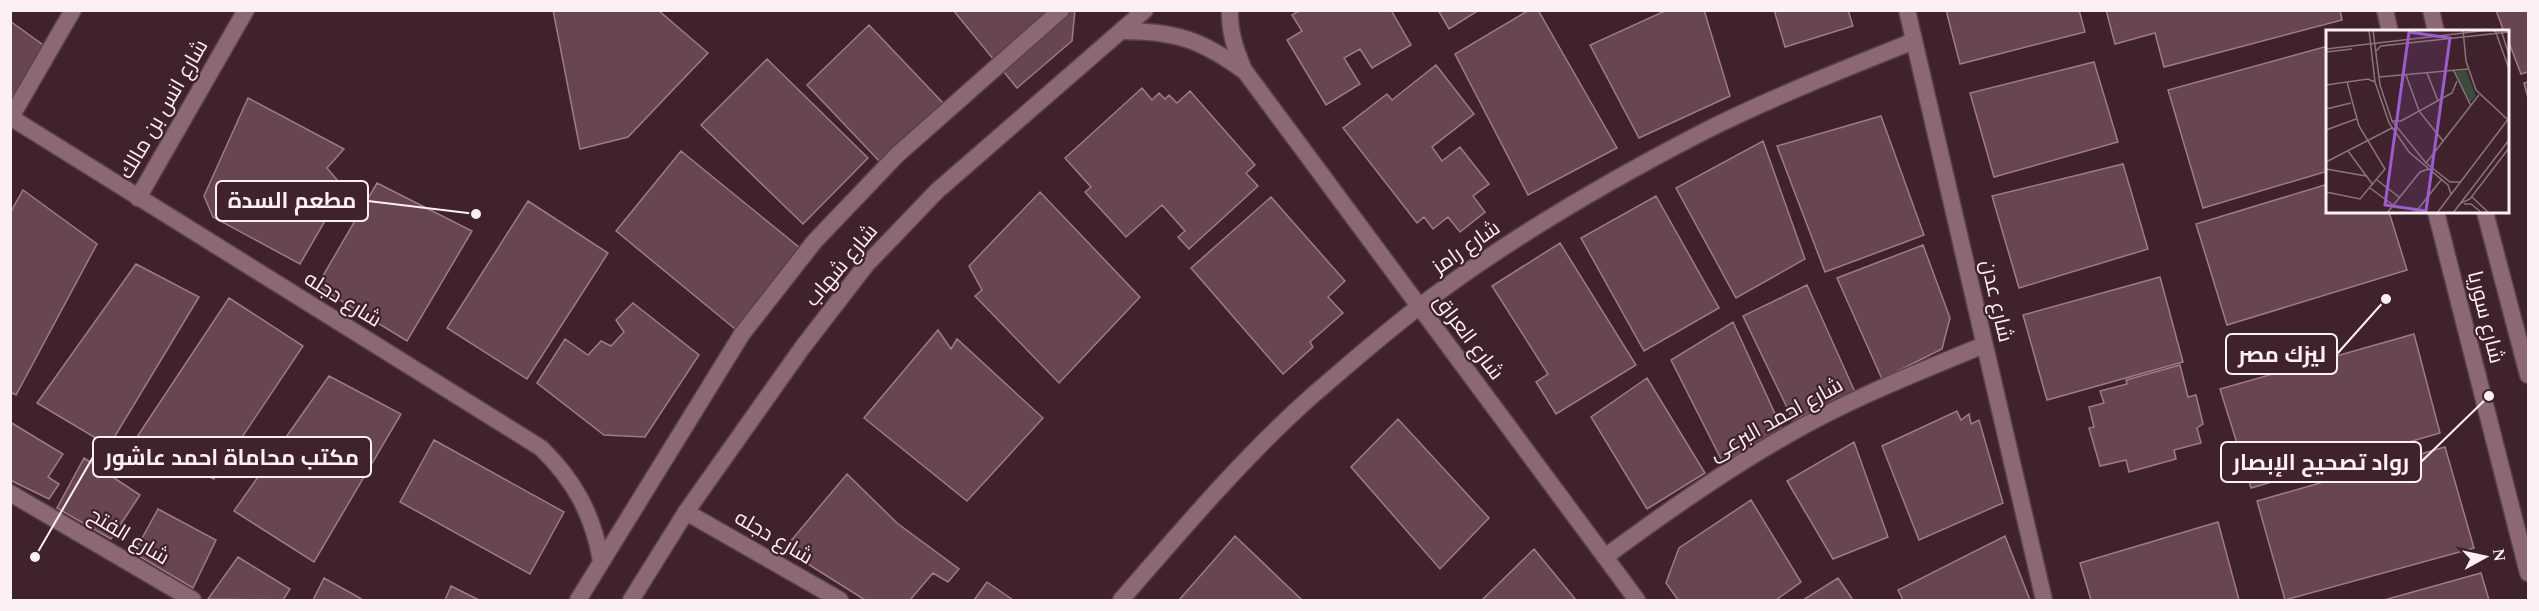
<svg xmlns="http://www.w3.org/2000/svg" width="2539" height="611" font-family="Spectral,Cairo,serif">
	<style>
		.building { fill: #674650; stroke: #9f7b85; stroke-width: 1.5 }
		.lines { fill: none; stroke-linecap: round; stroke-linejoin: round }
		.minor-casing { stroke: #59414a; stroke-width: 19 }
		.tertiary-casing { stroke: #59414a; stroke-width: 19 }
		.minor { stroke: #8c6872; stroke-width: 16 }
		.tertiary { stroke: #8c6872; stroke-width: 16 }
		.labels { text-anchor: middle; stroke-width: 4.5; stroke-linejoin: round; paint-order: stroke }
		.street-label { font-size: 21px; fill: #fdf0f4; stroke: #3f222b }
		.inset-road { fill: none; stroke: #8b747b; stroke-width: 1.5 }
		.view { fill: #9c5dcc; fill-opacity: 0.15; stroke: #9c5dcc; stroke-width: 3 }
		.inset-edge { fill: none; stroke: #fdf0f4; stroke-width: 3 }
		.leader { fill: none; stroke: #fdf0f4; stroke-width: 2 }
		.callout-dot { fill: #fdf0f4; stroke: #3f222b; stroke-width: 2 }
		.callout { fill: #3f222b; stroke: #fdf0f4; stroke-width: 2 }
		.callout-label { font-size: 22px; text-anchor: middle; font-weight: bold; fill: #fdf0f4 }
	</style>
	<rect width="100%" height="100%" fill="#3f222b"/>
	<path class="building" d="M553,10H658L708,53L628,137L580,149Z
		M953,10H1075L1072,41L1017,88Z
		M1300,10H1391L1411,45L1372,68L1360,49L1344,58L1360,84L1326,105L1287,40L1302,31L1292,15Z
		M1438,10H1479L1449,29Z
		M1529,10H1538L1617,148L1528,195L1455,54Z
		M1667,10H1704L1730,96L1639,138L1590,45Z
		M1774,10H1848L1853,26L1785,47Z
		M1946,10H2079L2085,32L1960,64Z
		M2106,10H2340L2342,20L2164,67L2155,33L2115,44Z
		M2496,10H2528V72L2521,74L2508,40V32H2504Z
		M10,21L46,47L10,100Z
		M869,25L944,104L882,164L807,85Z
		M2328,46V171L2203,208L2168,90Z
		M767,59L868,158L803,224L701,125Z
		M2094,62L2118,142L1994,177L1970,93Z
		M1436,65L1474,114L1432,147L1442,161L1460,147L1489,184L1473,196L1485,212L1460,232L1448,217L1433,229L1424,217L1417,223L1343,128L1387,94L1392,100Z
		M2528,82V98L2524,83Z
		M1142,88L1152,100L1159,93L1165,99L1169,95L1177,103L1190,91L1255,165L1246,173L1258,186L1189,249L1178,237L1185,231L1162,205L1126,237L1085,192L1091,187L1065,158Z
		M248,98L344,149L327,168L344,188L300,264L213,217L204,196Z
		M1881,116L1924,235L1825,272L1777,146Z
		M1763,141L1805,259L1736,298L1676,188Z
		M681,151L805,252L740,333L616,231Z
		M2123,164L2148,249L2019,288L1992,196Z
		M377,183L472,231L407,341L317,286Z
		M2328,184V212H2389L2407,270L2227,325L2196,224Z
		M23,190L97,244L16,395L10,392V213Z
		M1040,192L1140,297L1059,383L975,296L982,290L969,266Z
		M1656,196L1719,308L1644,351L1581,238Z
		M1271,197L1345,281L1328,297L1343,313L1310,342L1313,347L1283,374L1191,268Z
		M528,201L608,253L527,379L447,328Z
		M1560,243L1636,365L1556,414L1536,382L1548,374L1492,286Z
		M1923,245L1950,318L1942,349L1882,379L1837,278Z
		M136,264L199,297L109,446L37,403Z
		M2160,277L2183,362L2047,400L2023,315Z
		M1807,285L1855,392L1793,420L1743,316Z
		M229,298L303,346L214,479L133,443Z
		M633,303L699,355L645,437L604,435L537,383L565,339L588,355L601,341L611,346L624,332L616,320Z
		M1733,322L1782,429L1723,463L1671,360Z
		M938,330L951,349L957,339L1043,418L967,501L864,418Z
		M2414,334L2440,433L2251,488L2220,389Z
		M2180,365L2188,397L2196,395L2203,424L2197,428L2201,443L2174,450L2176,459L2129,472L2126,460L2100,466L2089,428L2094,427L2089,407L2104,403L2100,391L2127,384L2126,380Z
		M329,376L401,414L314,562L234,511Z
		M1647,378L1705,473L1647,509L1591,417Z
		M1957,411L1961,420L1969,414L1971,424L1979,420L2003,503L1919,540L1882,446Z
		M1398,419L1489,518L1440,569L1351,467Z
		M10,422L63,454L48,477L59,484L49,499L10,480Z
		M434,440L564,512L530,574L400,502Z
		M1854,442L1888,537L1833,559L1787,481Z
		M2445,447L2474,548L2285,600L2257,501Z
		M84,458L140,495L111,539L57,508Z
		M847,474L897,523L959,569L948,582L933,573L910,600H865L784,549Z
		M1751,500L1801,582L1776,600H1678L1666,583L1679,548Z
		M158,509L216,540L193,588L134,553Z
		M2218,522L2239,600H2091L2080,563Z
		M1235,536L1302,600H1179Z
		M2005,536L2030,600H1903L1898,590Z
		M1534,549L1576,600H1482Z
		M238,557L290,589L283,600L208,599Z
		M2481,573L2489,600H2384Z
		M324,578L358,597L363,600H313Z
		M1838,578L1853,600H1803Z
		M987,582L1013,600H974Z
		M451,586L479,600H445Z"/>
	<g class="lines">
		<defs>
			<path id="minor" d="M1230,10C1229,32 1236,51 1244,70L1637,600
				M1907,10L2044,600
				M1121,31C1174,31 1200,39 1243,70
				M10,117L541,448C575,481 593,515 601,561
				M11,117L73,10
				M138,198L246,10
				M10,493L193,600
				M686,512L840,600
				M1605,557C1663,514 1721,473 1784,437C1847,400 1916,373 1984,345
				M1121,600C1182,530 1243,457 1313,395C1348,365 1383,334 1420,306C1508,239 1606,182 1705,131C1773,97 1844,69 1914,41"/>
			<path id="tertiary" d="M2385,10L2390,32
				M2431,10L2436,32
				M2436,212L2528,573
				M2485,212L2528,375
				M578,600L742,334L814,242L897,155L1061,10
				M631,600L686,512L802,348L866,265L937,191L1145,10"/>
		</defs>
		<use href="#minor" class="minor-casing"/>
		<use href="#tertiary" class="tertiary-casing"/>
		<use href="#minor" class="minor"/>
		<use href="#tertiary" class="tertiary"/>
	</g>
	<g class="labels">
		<g class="street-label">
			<text transform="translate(163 109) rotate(-60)" y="7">شارع انس بن مالك</text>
			<text transform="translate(1466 247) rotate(-35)" y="7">شارع رامز</text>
			<text transform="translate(841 265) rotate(-50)" y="7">شارع شهاب</text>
			<text transform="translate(343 299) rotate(32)" y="7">شارع دجله</text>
			<text transform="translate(1997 301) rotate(77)" y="7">شارع عدن</text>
			<text transform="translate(2486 317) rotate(76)" y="7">شارع سوريا</text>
			<text transform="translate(1469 337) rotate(53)" y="7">شارع العراق</text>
			<text transform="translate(1776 419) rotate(-29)" y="7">شارع احمد البرعى</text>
			<text transform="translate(129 536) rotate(31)" y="7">شارع الفتح</text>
			<text transform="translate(774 537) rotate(30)" y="7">شارع دجله</text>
		</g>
	</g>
	<g transform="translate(2326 30)">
		<rect width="183" height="183" fill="#3f222b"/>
		<path d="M140,40L150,66L144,72L129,42Z" fill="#3c4c3a"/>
		<path class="inset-road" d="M43,0L49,52L63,93L83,122L122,155L125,164M47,0L54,55L66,91L100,133L124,152H134M137,0L140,31L150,60L181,89M169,0L183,39M176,3L183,25M0,19L163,0M50,21L55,16L183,2M0,22L26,19M128,41L145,76M101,43L112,71M80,45L93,81L117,111M53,47L142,39M0,55L42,49L49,52M0,79L25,73M66,91H75L126,63L131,51M0,100L30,89M22,121L47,155M0,132L66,98M100,133L153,65M0,139L40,146M51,150L73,167M44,158L67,175M0,162L34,169L59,139L33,96L21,52M146,167L163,183M135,173L144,169L183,118M138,174H145L156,183M61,183L94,142L103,139M89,183L115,150M111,183L183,88M127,183L183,110"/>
		<path class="view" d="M83,2L124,8L100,181L59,175Z"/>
		<rect width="183" height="183" class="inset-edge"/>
	</g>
	<path class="leader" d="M476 214L368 201M2386 299L2337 354M35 557L93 457M2489 396L2421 462"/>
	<g class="callout-dot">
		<circle cx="476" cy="214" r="6"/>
		<circle cx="2386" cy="299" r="6"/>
		<circle cx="35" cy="557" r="6"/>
		<circle cx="2489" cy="396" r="6"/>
	</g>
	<g class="callout">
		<rect x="216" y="181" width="152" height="40" rx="6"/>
		<rect x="2226" y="334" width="111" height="40" rx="6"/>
		<rect x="93" y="437" width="278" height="40" rx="6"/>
		<rect x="2221" y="442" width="200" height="40" rx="6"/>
	</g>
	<g class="callout-label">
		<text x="292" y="208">مطعم السدة</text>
		<text x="2282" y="362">ليزك مصر</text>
		<text x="232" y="465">مكتب محاماة احمد عاشور</text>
		<text x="2321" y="470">رواد تصحيح الإبصار</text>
	</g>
	<rect width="2539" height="611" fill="none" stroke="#fdf0f4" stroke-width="24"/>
	<g transform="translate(2485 557) rotate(82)" stroke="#3f222b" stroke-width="4.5" paint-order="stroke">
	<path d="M0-4.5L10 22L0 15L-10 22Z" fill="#fdf0f4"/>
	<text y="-9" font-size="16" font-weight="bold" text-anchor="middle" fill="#fdf0f4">N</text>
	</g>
</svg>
